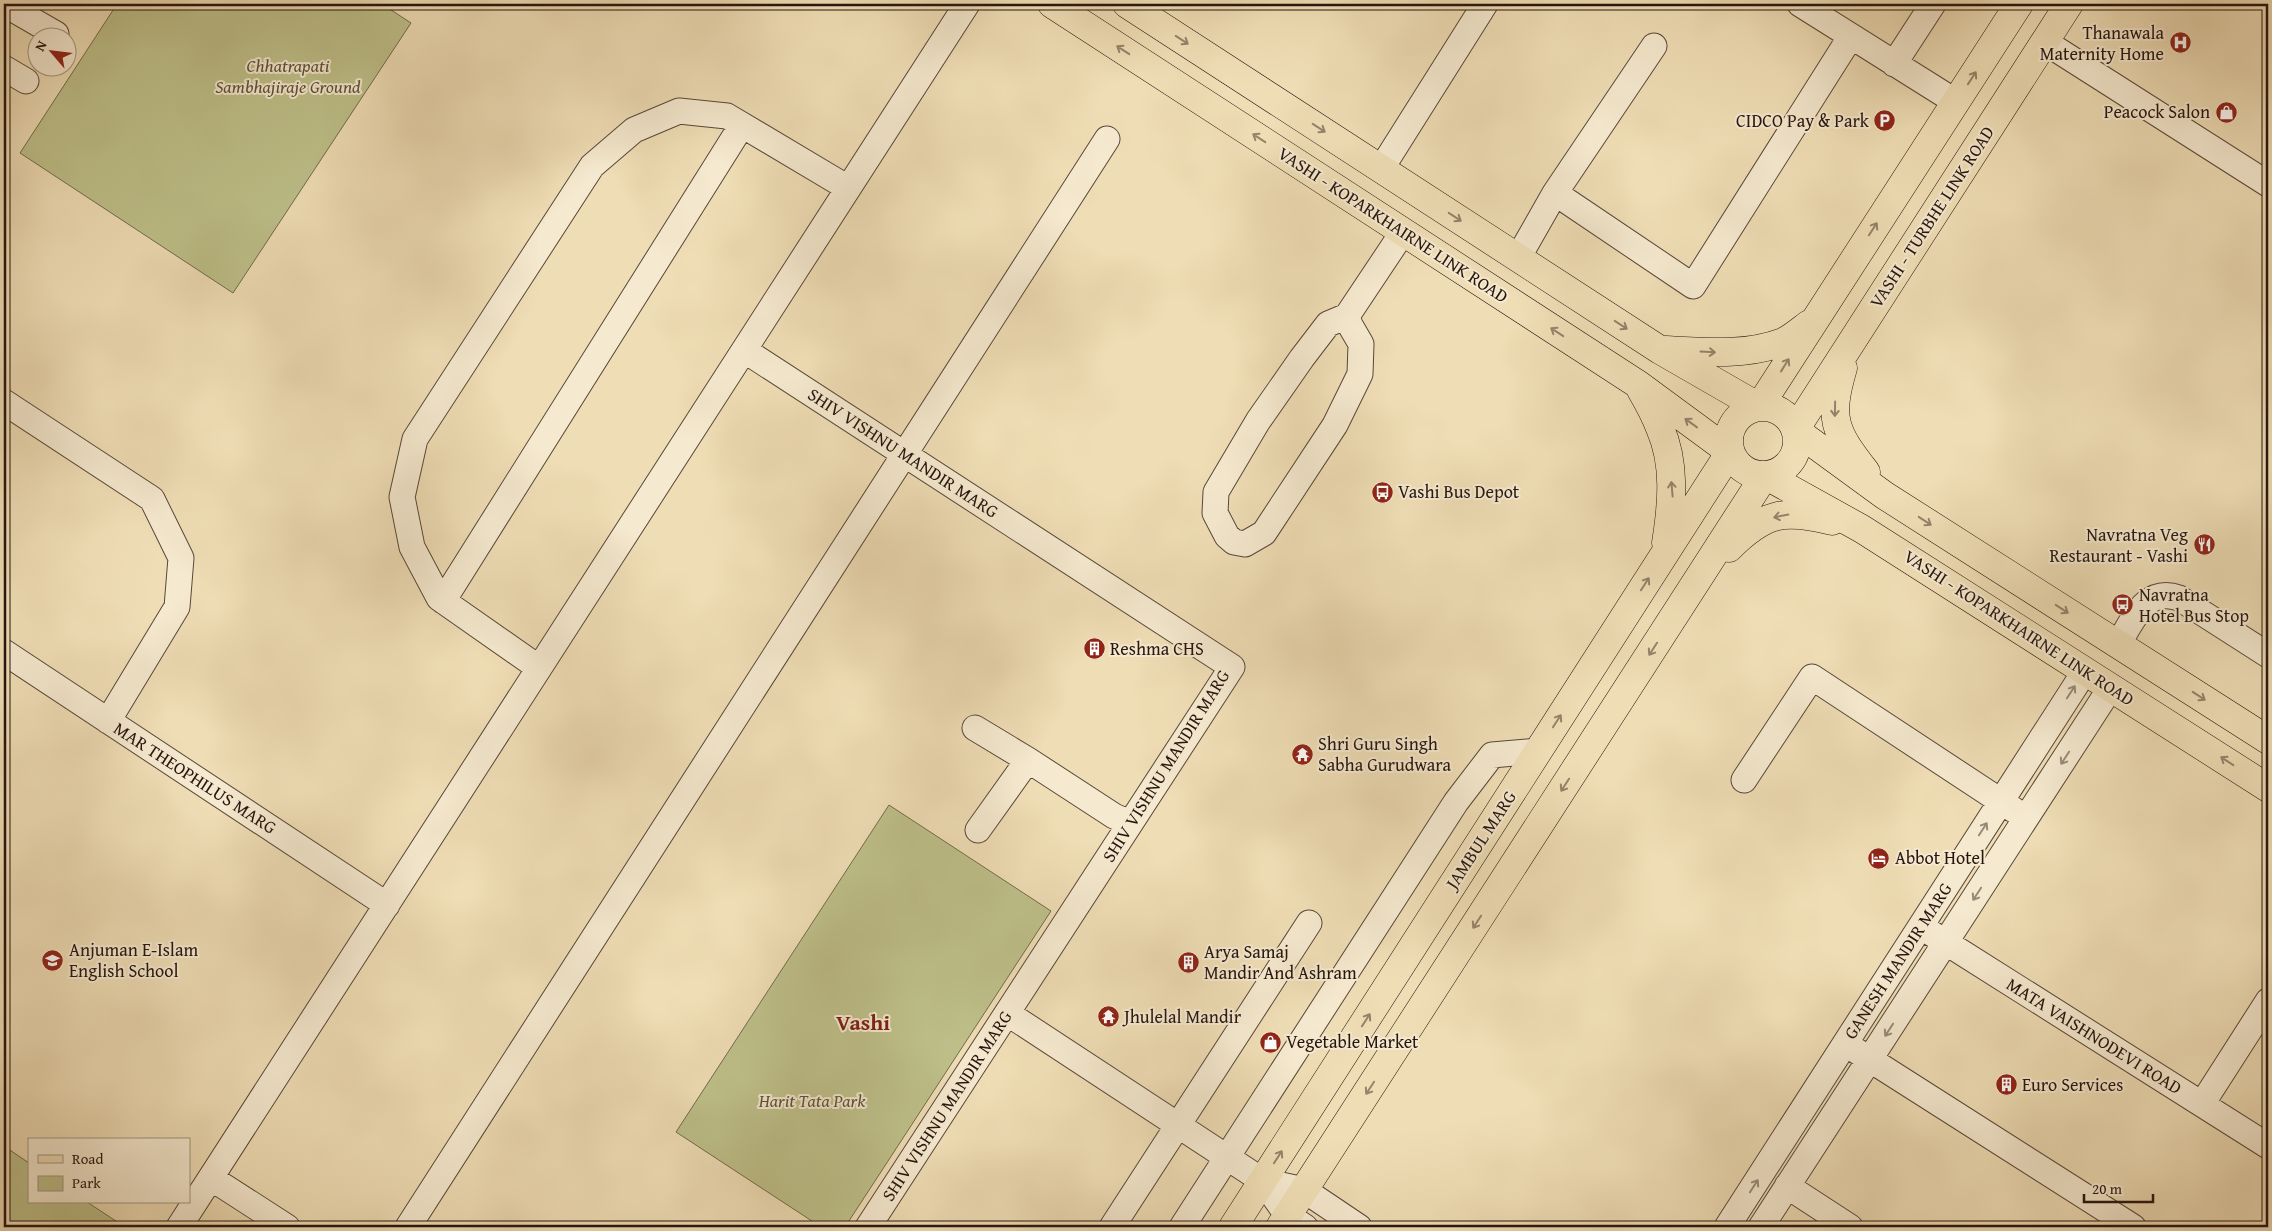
<svg xmlns="http://www.w3.org/2000/svg" width="2272" height="1231" font-family="'Gentium Book Plus',serif">
	<style>
		.green { fill: #bec08a; stroke: #726a4c }
		.lines { fill: none; stroke-linecap: round; stroke-linejoin: round }
		.minor-casing { stroke: #584738; stroke-width: 27 }
		.major-casing { stroke: #26150f; stroke-width: 29 }
		.minor { stroke: #f5e9cf; stroke-width: 25 }
		.major { stroke: #efddb5; stroke-width: 28 }
		.oneway { stroke: #95836a }
		.oneway2 { stroke: #988a79 }
		.labels { text-anchor: middle; stroke-width: 4; stroke-linejoin: round; paint-order: stroke }
		.poi-label { font-size: 18px; fill: #26150f; stroke: #f5e9cf; text-anchor: start }
		.park-label { font-size: 18px; font-style: italic; fill: #5b513a; stroke: #f5e9cf }
		.street-label { font-size: 18px; fill: #26150f; stroke: #f5e9cf }
		.district-label { font-size: 22px; font-weight: bold; fill: #7a1f14; stroke: #f5e9cf }
	</style>
	<rect width="100%" height="100%" fill="#efddb5"/>
	<filter id="stains"><feTurbulence type="fractalNoise" baseFrequency=".004" numOctaves="4"/><feColorMatrix values="0 0 0 0 .2 0 0 0 0 .09 0 0 0 0 .02 0 0 0 .5 -.17"/></filter>
	<radialGradient id="worn" r=".72"><stop offset=".6" stop-color="#630" stop-opacity="0"/><stop offset="1" stop-color="#630" stop-opacity=".3"/></radialGradient>
	<path class="green" d="M117,4H382L411,23L233,293L20,153Z
		M889,805L1051,911L845,1227H821L676,1132Z
		M4,1146L29,1163V1202H87L125,1227H4Z"/>
	<g class="lines">
		<defs>
			<path id="minor" d="M4,4L56,34
				M1800,4L1956,102
				M2045,42L2268,184
				M1894,64L1933,4
				M4,68L26,81
				M1381,169L1485,4
				M1555,193L1693,286L1851,36
				M1518,258L1555,193L1654,46
				M1347,316L1328,324L1302,358L1258,421L1216,492L1215,513L1227,536L1234,542L1245,544L1264,533L1335,425L1360,374L1361,344L1350,325L1347,316L1403,232
				M744,350L1232,667L868,1227
				M4,402L152,499L181,558L177,607L108,721
				M443,601L742,125
				M2118,644C2133,621 2145,586 2179,598L2268,655
				M4,652L387,905
				M539,668L439,598L412,547L402,497L415,439L592,166L634,130L679,111L727,116L848,188
				M975,728L1028,760
				M1744,780L1812,677L2014,810
				M978,830L1028,760L1114,816L1130,823
				M1931,933L2268,1146
				M1007,1013L1263,1181L1304,1190L1359,1227
				M1855,1050L2133,1227
				M2202,1104L2268,1001
				M211,1178L287,1227
				M1263,1181L1287,1215L1305,1227
				M1787,1186L1850,1227
				M179,1227L967,4
				M408,1227L1107,139
				M1112,1227L1309,923
				M1182,1227L1456,802L1492,755L1538,751
				M1727,1227L2085,671
				M1761,1227L2111,687"/>
			<path id="major" d="M1052,4L1639,385L1730,452
				M1127,4L1660,350L1759,407
				M1666,350C1705,352 1746,356 1783,342C1792,338 1801,330 1809,324
				M1843,368C1828,419 1834,431 1866,472
				M1641,390C1648,402 1655,415 1660,428C1676,464 1672,505 1666,543
				M1729 441a34 34 0 1 1 68 0a34 34 0 1 1-68 0Z
				M1759,407L2019,4
				M1795,430L1884,495L2268,740
				M1795,430L2069,4
				M1765,475L1862,529L2268,788
				M1729,548C1765,512 1784,509 1832,521
				M1233,1227L1730,452
				M1280,1227L1765,475"/>
		</defs>
		<use href="#minor" class="minor-casing"/>
		<use href="#major" class="major-casing"/>
		<use href="#minor" class="minor"/>
		<use href="#major" class="major"/>
	</g>
	<defs><path id="oneway-shaft" d="M-6 0H5M1.5-3L5.5 0L1.5 3" fill="none" stroke-width="1.6" stroke-linecap="round" stroke-linejoin="round" transform="scale(1.25)"/></defs>
	<g class="oneway">
		<use href="#oneway-shaft" transform="translate(1182 40) rotate(33)"/>
		<use href="#oneway-shaft" transform="translate(1123 50) rotate(-147)"/>
		<use href="#oneway-shaft" transform="translate(1972 78) rotate(-57)"/>
		<use href="#oneway-shaft" transform="translate(1319 128) rotate(33)"/>
		<use href="#oneway-shaft" transform="translate(1259 138) rotate(-147)"/>
		<use href="#oneway-shaft" transform="translate(1455 217) rotate(33)"/>
		<use href="#oneway-shaft" transform="translate(1873 229) rotate(-57)"/>
		<use href="#oneway-shaft" transform="translate(1621 325) rotate(33)"/>
		<use href="#oneway-shaft" transform="translate(1557 332) rotate(-147)"/>
		<use href="#oneway-shaft" transform="translate(1708 352) rotate(3)"/>
		<use href="#oneway-shaft" transform="translate(1785 365) rotate(-58)"/>
		<use href="#oneway-shaft" transform="translate(1835 409) rotate(91)"/>
		<use href="#oneway-shaft" transform="translate(1691 423) rotate(-144)"/>
		<use href="#oneway-shaft" transform="translate(1672 489) rotate(-95)"/>
		<use href="#oneway-shaft" transform="translate(1781 516) rotate(169)"/>
		<use href="#oneway-shaft" transform="translate(1925 521) rotate(33)"/>
		<use href="#oneway-shaft" transform="translate(1645 584) rotate(-57)"/>
		<use href="#oneway-shaft" transform="translate(2062 609) rotate(33)"/>
		<use href="#oneway-shaft" transform="translate(1653 649) rotate(123)"/>
		<use href="#oneway-shaft" transform="translate(2199 696) rotate(33)"/>
		<use href="#oneway-shaft" transform="translate(1557 721) rotate(-57)"/>
		<use href="#oneway-shaft" transform="translate(2227 761) rotate(-147)"/>
		<use href="#oneway-shaft" transform="translate(1565 785) rotate(123)"/>
		<use href="#oneway-shaft" transform="translate(1477 922) rotate(123)"/>
		<use href="#oneway-shaft" transform="translate(1366 1020) rotate(-57)"/>
		<use href="#oneway-shaft" transform="translate(1370 1088) rotate(123)"/>
		<use href="#oneway-shaft" transform="translate(1278 1157) rotate(-57)"/>
	</g>
	<g class="oneway2">
		<use href="#oneway-shaft" transform="translate(2071 692) rotate(-57)"/>
		<use href="#oneway-shaft" transform="translate(2065 758) rotate(123)"/>
		<use href="#oneway-shaft" transform="translate(1983 829) rotate(-57)"/>
		<use href="#oneway-shaft" transform="translate(1977 894) rotate(123)"/>
		<use href="#oneway-shaft" transform="translate(1889 1030) rotate(123)"/>
		<use href="#oneway-shaft" transform="translate(1754 1186) rotate(-57)"/>
	</g>
	<defs>
		<symbol id="hospital-disc" viewBox="-11 -11 22 22"><circle r="9.5" fill="#8f2418" stroke="#f5e9cf"/><path d="M-5-5h3v3.5h4V-5h3V5h-3V1.5h-4V5h-3Z" fill="#fff"/></symbol>
		<symbol id="shop-disc" viewBox="-11 -11 22 22"><circle r="9.5" fill="#8f2418" stroke="#f5e9cf"/><path d="M-5-2.5h2.3a2.7 3.5 0 0 1 5.4 0H5L5.5 6h-11ZM-1.5-2.5h3a1.5 2.3 0 0 0-3 0Z" fill="#fff"/></symbol>
		<symbol id="parking-disc" viewBox="-11 -11 22 22"><circle r="9.5" fill="#8f2418" stroke="#f5e9cf"/><path d="M-3.5-5.5H1a3.5 3.5 0 0 1 0 7H-1V5.5H-3.5ZM-1-3.4V-.6H.8a1.4 1.4 0 0 0 0-2.8Z" fill="#fff"/></symbol>
		<symbol id="bus-disc" viewBox="-11 -11 22 22"><circle r="9.5" fill="#8f2418" stroke="#f5e9cf"/><path d="M-5-6H5V4H4V6H2V4H-2V6H-4V4H-5ZM-3.5-4V0h7V-4ZM-3.5 1.2v1.5H-2V1.2ZM2 1.2v1.5H3.5V1.2Z" fill="#fff"/></symbol>
		<symbol id="restaurant-disc" viewBox="-11 -11 22 22"><circle r="9.5" fill="#8f2418" stroke="#f5e9cf"/><path d="M-5-6h1v4h1v-4h1v4h1v-4h1v5L-1.5 .5V6h-2V.5L-5-1ZM5-6V6H3V1.5H1.5Q1.5-4 5-6Z" fill="#fff"/></symbol>
		<symbol id="building-disc" viewBox="-11 -11 22 22"><circle r="9.5" fill="#8f2418" stroke="#f5e9cf"/><path d="M-4-6H4V6H1V3H-1V6H-4ZM-2.5-4.3h1.7v1.8h-1.7ZM.8-4.3h1.7v1.8H.8ZM-2.5-1h1.7V.8h-1.7ZM.8-1h1.7V.8H.8Z" fill="#fff"/></symbol>
		<symbol id="temple-disc" viewBox="-11 -11 22 22"><circle r="9.5" fill="#8f2418" stroke="#f5e9cf"/><path d="M0-6L5-2H3V0L6.5 2.5H4V6H1.5V3h-3V6H-4V2.5H-6.5L-3 0V-2H-5Z" fill="#fff"/></symbol>
		<symbol id="hotel-disc" viewBox="-11 -11 22 22"><circle r="9.5" fill="#8f2418" stroke="#f5e9cf"/><path d="M-6-4.5h1.5V1H6V5H4.5V3h-9V5H-6ZM-4 0a1.8 1.8 0 1 1 3.6 0ZM.5 0V-2.5h3Q6-2.5 6 0Z" fill="#fff"/></symbol>
		<symbol id="school-disc" viewBox="-11 -11 22 22"><circle r="9.5" fill="#8f2418" stroke="#f5e9cf"/><path d="M0-5L7-2L0 1L-7-2ZM-4 1L0 2.5L4 1V4Q0 6-4 4Z" fill="#fff"/></symbol>
	</defs>
	<g fill-rule="evenodd">
		<use href="#hospital-disc" x="2168" y="30" width="25" height="25"/>
		<use href="#shop-disc" x="2214" y="100" width="25" height="25"/>
		<use href="#parking-disc" x="1872" y="108" width="25" height="25"/>
		<use href="#bus-disc" x="1370" y="480" width="25" height="25"/>
		<use href="#restaurant-disc" x="2192" y="532" width="25" height="25"/>
		<use href="#bus-disc" x="2110" y="592" width="25" height="25"/>
		<use href="#building-disc" x="1082" y="636" width="25" height="25"/>
		<use href="#temple-disc" x="1290" y="742" width="25" height="25"/>
		<use href="#hotel-disc" x="1866" y="846" width="25" height="25"/>
		<use href="#school-disc" x="40" y="948" width="25" height="25"/>
		<use href="#building-disc" x="1176" y="950" width="25" height="25"/>
		<use href="#temple-disc" x="1096" y="1004" width="25" height="25"/>
		<use href="#shop-disc" x="1258" y="1030" width="25" height="25"/>
		<use href="#building-disc" x="1994" y="1072" width="25" height="25"/>
	</g>
	<g class="labels">
		<g class="poi-label">
			<text x="2164" y="39" text-anchor="end">Thanawala<tspan x="2164" dy="21">Maternity Home</tspan></text>
			<text x="2210" y="118" text-anchor="end">Peacock Salon</text>
			<text x="1869" y="127" text-anchor="end">CIDCO Pay &amp; Park</text>
			<text x="1398" y="498">Vashi Bus Depot</text>
			<text x="2188" y="541" text-anchor="end">Navratna Veg<tspan x="2188" dy="21">Restaurant - Vashi</tspan></text>
			<text x="2139" y="601">Navratna<tspan x="2139" dy="21">Hotel Bus Stop</tspan></text>
			<text x="1110" y="655">Reshma CHS</text>
			<text x="1318" y="750">Shri Guru Singh<tspan x="1318" dy="21">Sabha Gurudwara</tspan></text>
			<text x="1895" y="864">Abbot Hotel</text>
			<text x="69" y="956">Anjuman E-Islam<tspan x="69" dy="21">English School</tspan></text>
			<text x="1204" y="958">Arya Samaj<tspan x="1204" dy="21">Mandir And Ashram</tspan></text>
			<text x="1124" y="1023">Jhulelal Mandir</text>
			<text x="1286" y="1048">Vegetable Market</text>
			<text x="2022" y="1091">Euro Services</text>
		</g>
		<g class="park-label">
			<text x="288" y="72">Chhatrapati<tspan x="288" dy="21">Sambhajiraje Ground</tspan></text>
			<text x="812" y="1107">Harit Tata Park</text>
		</g>
		<g class="street-label">
			<text transform="translate(1932 217) rotate(-57)" y="6">VASHI - TURBHE LINK ROAD</text>
			<text transform="translate(1393 225) rotate(33)" y="6">VASHI - KOPARKHAIRNE LINK ROAD</text>
			<text transform="translate(903 453) rotate(33)" y="6">SHIV VISHNU MANDIR MARG</text>
			<text transform="translate(2019 628) rotate(33)" y="6">VASHI - KOPARKHAIRNE LINK ROAD</text>
			<text transform="translate(1166 766) rotate(-58)" y="6">SHIV VISHNU MANDIR MARG</text>
			<text transform="translate(195 778) rotate(33)" y="6">MAR THEOPHILUS MARG</text>
			<text transform="translate(1481 840) rotate(-57)" y="6">JAMBUL MARG</text>
			<text transform="translate(1898 961) rotate(-57)" y="6">GANESH MANDIR MARG</text>
			<text transform="translate(2094 1036) rotate(32)" y="6">MATA VAISHNODEVI ROAD</text>
			<text transform="translate(947 1106) rotate(-57)" y="6">SHIV VISHNU MANDIR MARG</text>
		</g>
		<g class="district-label">
			<text x="863" y="1030">Vashi</text>
		</g>
	</g>
	<rect width="2272" height="1231" fill="none" stroke="#efddb5" stroke-width="20"/>
	<rect x="5" y="5" width="2262" height="1221" fill="none" stroke="#26150f" stroke-width="2.5"/>
	<rect x="10" y="10" width="2252" height="1211" fill="none" stroke="#26150f"/>
	<rect x="28" y="1138" width="162" height="65" fill="#f5e9cf" stroke="#a29482"/>
	<rect x="38" y="1155" width="25" height="8" fill="#efddb5" stroke="#a29482"/>
	<text x="72" y="1164" font-size="15" fill="#26150f">Road</text>
	<rect x="38" y="1176" width="25" height="15" fill="#bec08a" stroke="#a29482"/>
	<text x="72" y="1188" font-size="15" fill="#26150f">Park</text>
	<g transform="translate(52 52) rotate(298)"><circle r="24" fill="#f5e9cf" stroke="#a29482"/>
	<path d="M0-4L9 19L0 12L-9 19Z" fill="#8f2418"/>
	<text y="-8" font-size="14" font-weight="bold" text-anchor="middle" fill="#26150f">N</text>
	</g>
	<path d="M2084 1194v8h69v-8" fill="none" stroke="#26150f" stroke-width="2.5"/>
	<text x="2092" y="1194" font-size="15" fill="#26150f" stroke="#f5e9cf" stroke-width="4" paint-order="stroke">20 m</text>
	<rect width="100%" height="100%" filter="url(#stains)"/>
	<rect width="100%" height="100%" fill="url(#worn)"/>
</svg>
